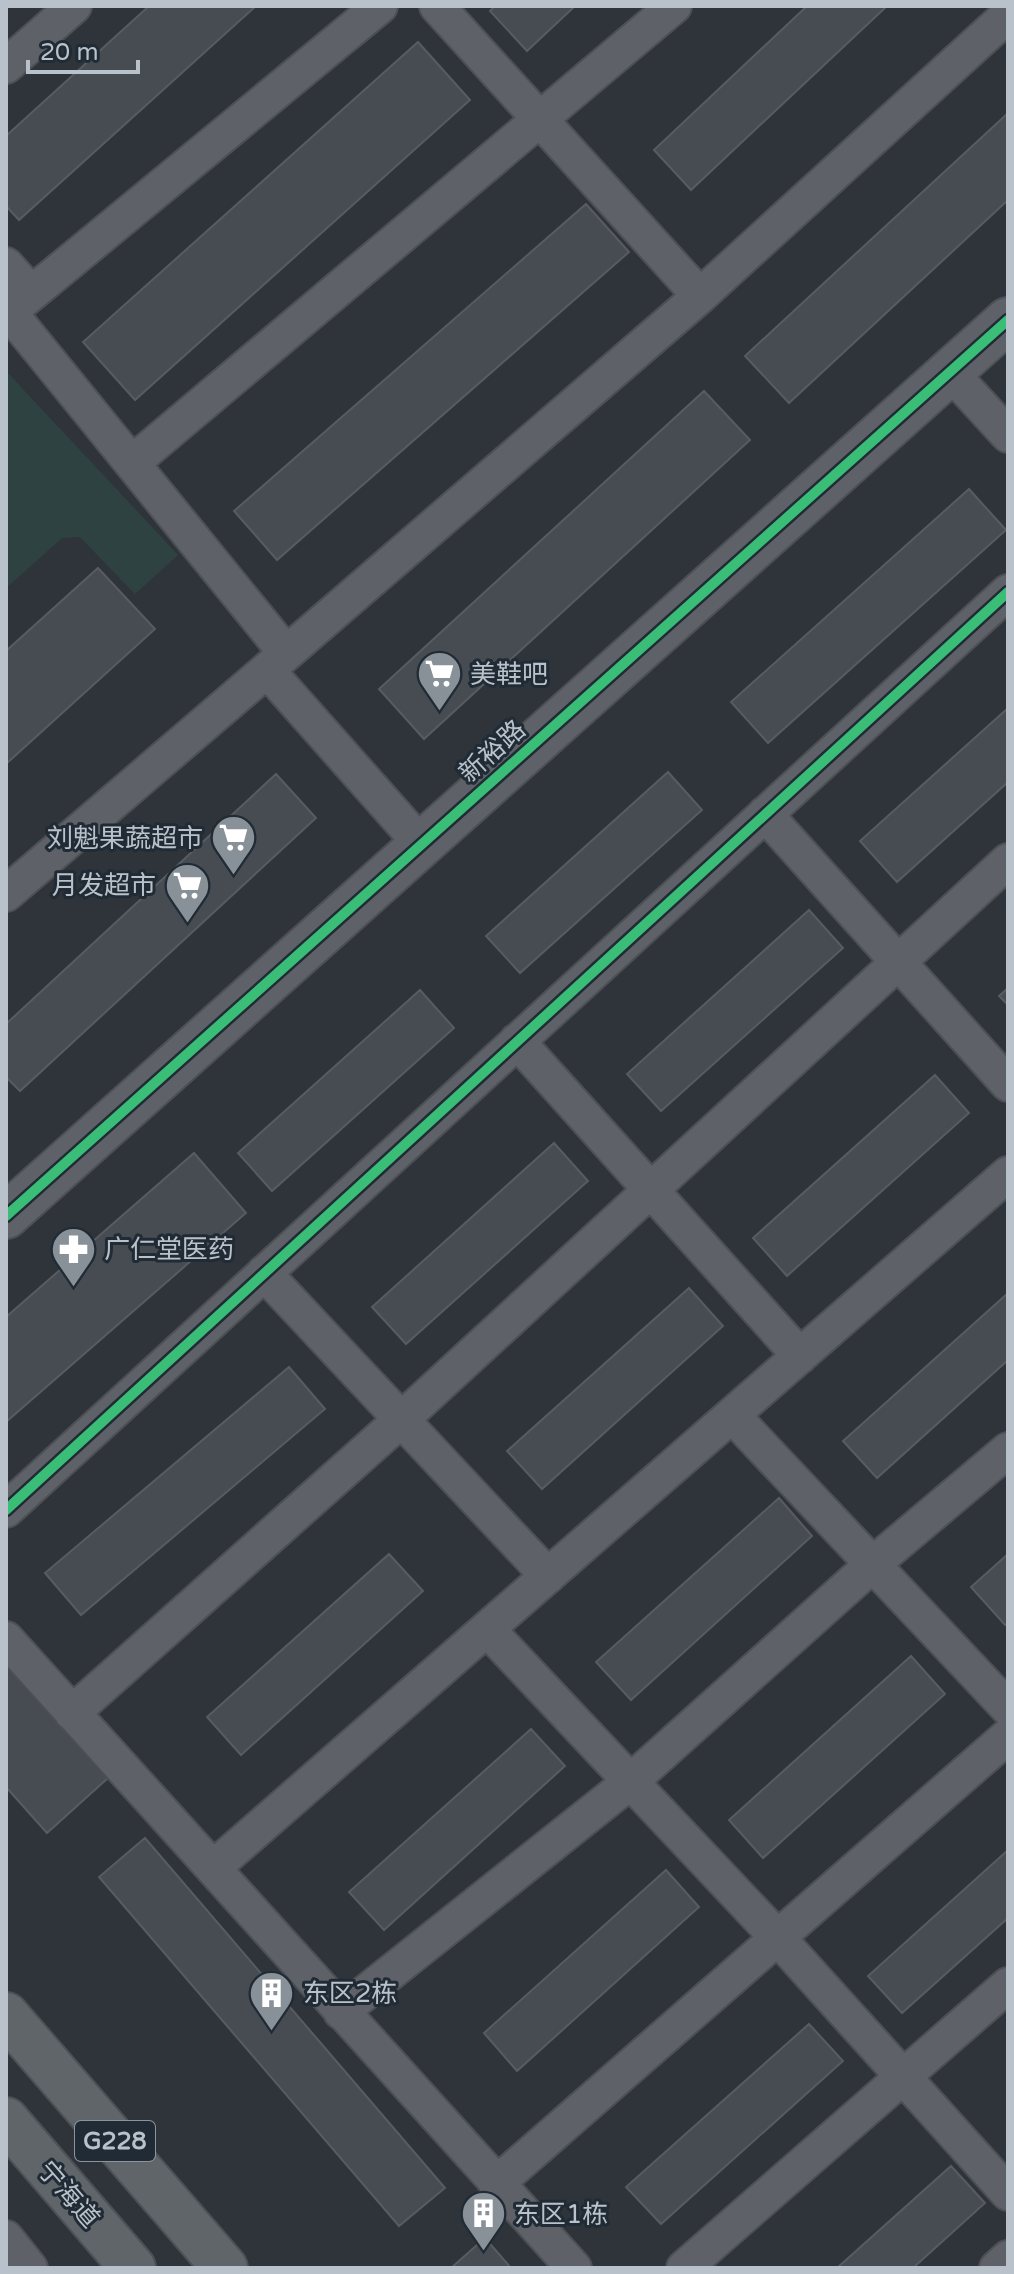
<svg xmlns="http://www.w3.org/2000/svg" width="1014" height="2274" font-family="'Varela Round','Noto Sans SC',sans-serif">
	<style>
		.green { fill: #2e4241 }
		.building { fill: #474c52; stroke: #565c61; stroke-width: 2 }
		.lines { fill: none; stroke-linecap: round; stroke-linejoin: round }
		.minor-casing { stroke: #4c5055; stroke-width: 38 }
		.tertiary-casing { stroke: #4c5055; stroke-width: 48 }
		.primary-casing { stroke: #4c5157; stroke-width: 48 }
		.minor { stroke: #5e6268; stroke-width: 34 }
		.tertiary { stroke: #5e6268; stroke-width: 44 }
		.primary { stroke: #60656a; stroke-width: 44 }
		.cycleway-casing { stroke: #212b35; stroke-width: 15 }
		.cycleway { stroke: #3abd76; stroke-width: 10 }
		.labels { text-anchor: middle; stroke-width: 6; stroke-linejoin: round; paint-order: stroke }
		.shield { fill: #212b35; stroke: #8b949d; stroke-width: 2 }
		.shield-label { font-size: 24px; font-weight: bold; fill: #b9c1ca }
		.poi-label { font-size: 26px; fill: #b9c1ca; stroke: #212b35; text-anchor: start }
		.street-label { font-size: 26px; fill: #b9c1ca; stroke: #212b35 }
	</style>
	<rect width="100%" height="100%" fill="#2e343a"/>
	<path class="green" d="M6,371L178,555L135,594L80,537L62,538L6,588Z"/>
	<path class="building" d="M149,6H256L19,220L6,206V136Z
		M495,6H575L527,51L490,11Z
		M807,6H887L691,190L654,150Z
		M418,42L470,100L135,400L83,342Z
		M1008,113V200L789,403L745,356Z
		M586,204L629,252L277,560L234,511Z
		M704,391L750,440L424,739L379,689Z
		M969,489L1006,530L768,743L731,702Z
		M98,568L155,629L6,764V651Z
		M1008,708V782L897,882L860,841Z
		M668,772L702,810L520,973L486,936Z
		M276,774L316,818L20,1091L6,1077V1024Z
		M809,910L843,948L661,1111L627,1074Z
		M1008,988V1005L999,996Z
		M420,990L454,1028L272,1191L238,1153Z
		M935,1075L969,1113L787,1276L753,1238Z
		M554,1143L588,1181L406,1344L372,1307Z
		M194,1153L246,1213L6,1422V1317Z
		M689,1288L723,1326L542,1489L507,1451Z
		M1008,1293V1360L877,1478L843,1441Z
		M289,1367L325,1409L81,1615L45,1573Z
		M779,1498L812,1536L631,1700L596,1662Z
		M389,1554L423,1591L241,1755L207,1717Z
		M1008,1554V1623L1005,1625L971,1587Z
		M6,1644L118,1769L47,1833L6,1787Z
		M911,1656L945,1694L763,1858L729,1820Z
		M531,1729L565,1766L384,1930L349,1892Z
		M145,1838L445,2188L399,2226L99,1877Z
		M1008,1850V1918L902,2013L868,1976Z
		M666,1870L699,1907L517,2071L484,2033Z
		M809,2024L843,2061L661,2224L626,2187Z
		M951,2166L985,2203L913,2268H837Z
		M485,2238L511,2268H451Z"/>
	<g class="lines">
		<defs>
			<path id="minor" d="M6,66L74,6
				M6,265L31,293
				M700,296L1008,15
				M950,372L1008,435
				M132,463L674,6
				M286,653L9,312L380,6
				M765,814L1008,1084
				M421,844L267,670L700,296L437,6
				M6,894L267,670
				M517,1041L800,1356
				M264,1273L548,1576
				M732,1415L1008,1708
				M6,1510L1008,592
				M487,1629L778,1938L1008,2193
				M6,1639L574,2268
				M72,1713L403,1418L1008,861
				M213,1868L1008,1174
				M341,2012L630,1782L873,1564L1008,1450
				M496,2184L1008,1736
				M6,2238L30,2268
				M684,2268L1008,1985
				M997,2268L1008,2258"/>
			<path id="tertiary" d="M6,1216L1008,320"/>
			<path id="primary" d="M6,2015L225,2268
				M6,2120L133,2268"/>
		</defs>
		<use href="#minor" class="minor-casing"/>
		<use href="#tertiary" class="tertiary-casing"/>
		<use href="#primary" class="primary-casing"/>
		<use href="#minor" class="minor"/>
		<use href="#tertiary" class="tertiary"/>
		<use href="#primary" class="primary"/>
		<defs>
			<path id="cycleway" d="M6,1216L1008,320
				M6,1510L1008,592"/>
		</defs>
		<use href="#cycleway" class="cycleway-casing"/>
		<use href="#cycleway" class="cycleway"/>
	</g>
	<defs>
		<symbol id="supermarket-pin" viewBox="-11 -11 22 30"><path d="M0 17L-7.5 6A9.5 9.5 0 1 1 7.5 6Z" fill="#889098" stroke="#212b35"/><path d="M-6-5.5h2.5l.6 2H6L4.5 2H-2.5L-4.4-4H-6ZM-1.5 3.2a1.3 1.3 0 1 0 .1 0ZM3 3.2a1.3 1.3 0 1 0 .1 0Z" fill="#fff"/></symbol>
		<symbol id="pharmacy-pin" viewBox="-11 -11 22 30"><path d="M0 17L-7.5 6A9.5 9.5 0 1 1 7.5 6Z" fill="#889098" stroke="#212b35"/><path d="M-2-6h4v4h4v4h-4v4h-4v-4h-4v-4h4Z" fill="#fff"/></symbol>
		<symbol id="building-pin" viewBox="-11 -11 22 30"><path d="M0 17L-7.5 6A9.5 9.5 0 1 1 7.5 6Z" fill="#889098" stroke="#212b35"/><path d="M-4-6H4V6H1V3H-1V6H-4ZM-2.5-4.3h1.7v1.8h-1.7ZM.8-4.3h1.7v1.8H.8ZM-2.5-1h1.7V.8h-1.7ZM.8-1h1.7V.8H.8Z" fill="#fff"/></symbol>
	</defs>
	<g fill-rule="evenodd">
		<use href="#supermarket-pin" x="414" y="648" width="51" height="69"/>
		<use href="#supermarket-pin" x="208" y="812" width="51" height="69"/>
		<use href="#supermarket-pin" x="162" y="860" width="51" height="69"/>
		<use href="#pharmacy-pin" x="48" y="1224" width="51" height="69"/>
		<use href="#building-pin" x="246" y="1968" width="51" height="69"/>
		<use href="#building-pin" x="458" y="2188" width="51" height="69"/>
	</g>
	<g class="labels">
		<rect class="shield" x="75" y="2121" width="80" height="40" rx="6"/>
		<g class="shield-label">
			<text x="115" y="2149">G228</text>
		</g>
		<g class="poi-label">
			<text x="470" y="683">美鞋吧</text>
			<text x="203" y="847" text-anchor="end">刘魁果蔬超市</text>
			<text x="156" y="894" text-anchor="end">月发超市</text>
			<text x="104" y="1258">广仁堂医药</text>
			<text x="303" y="2002">东区2栋</text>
			<text x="514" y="2223">东区1栋</text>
		</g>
		<g class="street-label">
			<text transform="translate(492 751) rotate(-42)" y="9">新裕路</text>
			<text transform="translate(69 2194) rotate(49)" y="9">宁海道</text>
		</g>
	</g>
	<rect width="1014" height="2274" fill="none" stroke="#b9c1ca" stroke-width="16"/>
	<path d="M28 60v12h110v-12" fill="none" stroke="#b9c1ca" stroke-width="4"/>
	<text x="40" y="60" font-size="24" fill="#b9c1ca" stroke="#212b35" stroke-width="6" paint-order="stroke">20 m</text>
</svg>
